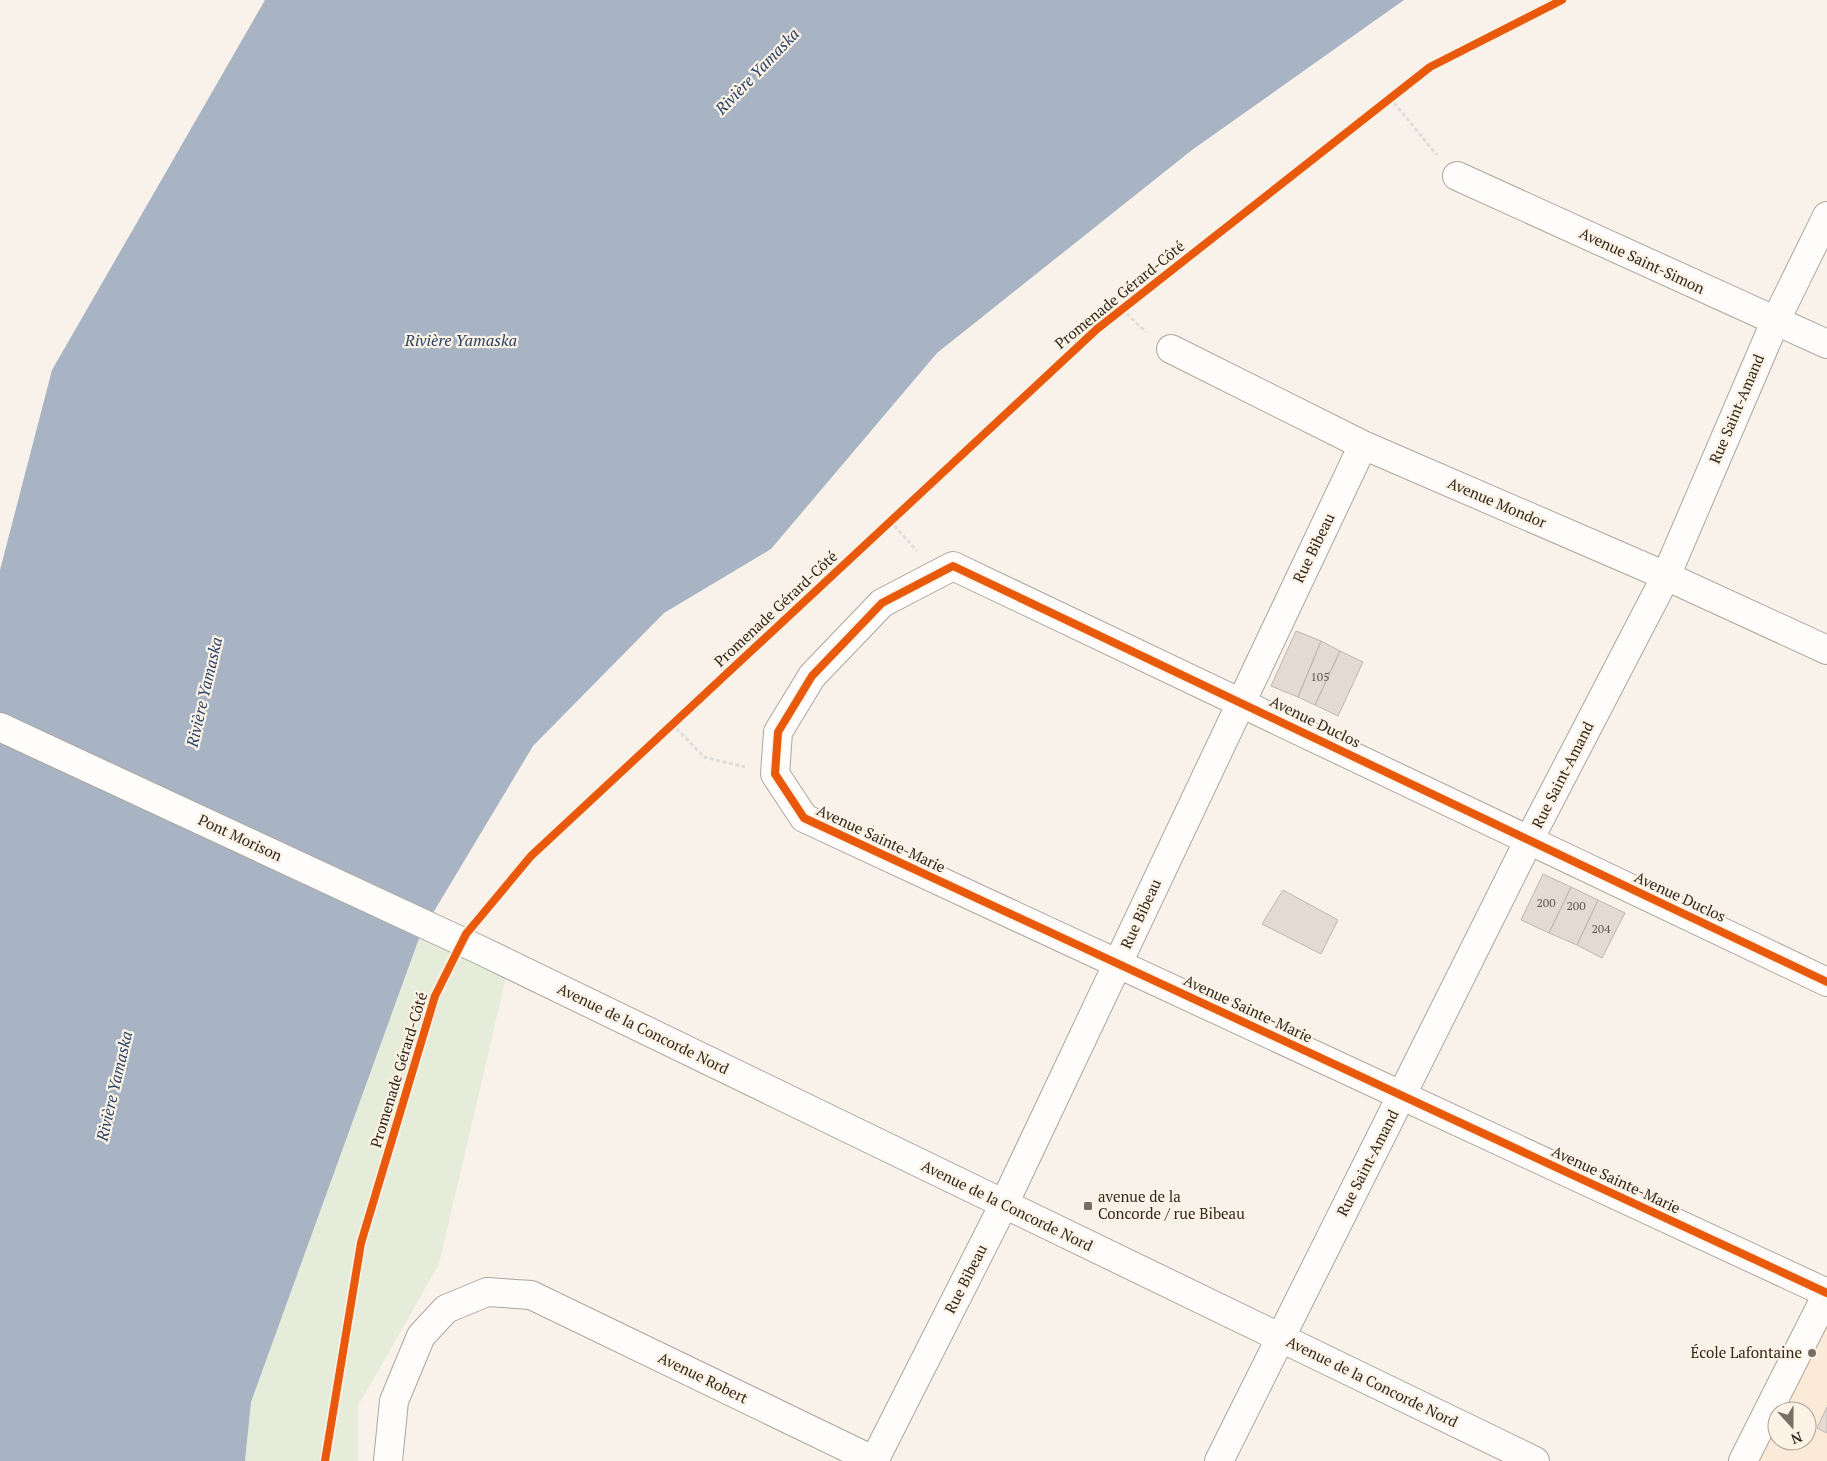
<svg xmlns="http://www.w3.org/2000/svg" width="1827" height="1461" font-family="'PT Serif',serif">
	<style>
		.built { fill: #fcead8; fill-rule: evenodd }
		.green { fill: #e6ecda }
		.water { fill: #a8b4c4 }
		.building { fill: #e4dad4; stroke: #c0b6b1 }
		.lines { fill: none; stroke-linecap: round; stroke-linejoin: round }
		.minor-casing { stroke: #ada69d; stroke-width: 30 }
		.tertiary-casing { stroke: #ada69d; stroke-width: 30 }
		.path { stroke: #e0dedc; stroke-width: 3; stroke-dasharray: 4 2.5; stroke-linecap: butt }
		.minor { stroke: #fefdfc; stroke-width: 28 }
		.tertiary { stroke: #fefdfc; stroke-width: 28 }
		.cycleway-casing { stroke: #fdf2e6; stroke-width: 11 }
		.cycleway { stroke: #e8590c; stroke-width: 8 }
		.poi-dot { fill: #776e64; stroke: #fdf2e6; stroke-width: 2 }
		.labels { text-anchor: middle; stroke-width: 4.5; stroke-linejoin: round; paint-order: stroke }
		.number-label { font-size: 12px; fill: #60564b }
		.street-label { font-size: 15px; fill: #31271b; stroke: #fdf2e6 }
		.poi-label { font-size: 15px; fill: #31271b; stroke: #fdf2e6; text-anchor: start }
		.water-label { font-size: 16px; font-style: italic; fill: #27436a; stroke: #fdf2e6 }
	</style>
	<rect width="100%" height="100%" fill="#f8f2eb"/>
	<path class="built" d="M1827,1294V1461H1743ZM1777,1411H1807V1441H1777Z"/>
	<path class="green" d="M421,933L507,973L439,1264L358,1406V1461H245L251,1402Z"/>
	<path class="water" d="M265,0H1404L1192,150L937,353L771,549L664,613L533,746L421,933L251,1402L245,1461H0V570L52,370Z"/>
	<path class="building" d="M1296,631L1321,641L1298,697L1271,686Z
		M1321,641L1340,651L1315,705L1298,697Z
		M1340,651L1363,662L1338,716L1315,705Z
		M1543,874L1571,887L1549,933L1521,920Z
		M1571,887L1598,900L1577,945L1549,933Z
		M1283,890L1338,920L1321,954L1262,924Z
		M1598,900L1625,913L1602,958L1577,945Z
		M1827,1407V1433L1817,1428Z"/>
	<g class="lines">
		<defs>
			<path id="minor" d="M1457,176L1827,344
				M1171,349L1363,445L1666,576L1827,650
				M1827,982L953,566L882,603L812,676L778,732L775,774L804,818L1827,1293
				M388,1461L394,1401L421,1336L446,1309L487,1292L531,1295L875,1461
				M874,1461L1004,1204L1363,445
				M1219,1461L1529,840L1666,576L1775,322L1827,216
				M1743,1461L1827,1294"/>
			<path id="tertiary" d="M0,727L480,950L1535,1461"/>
		</defs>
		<use href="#minor" class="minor-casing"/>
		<use href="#tertiary" class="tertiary-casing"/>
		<path class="path" d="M1390,98L1437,155
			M1122,309L1146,332
			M890,521L917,551
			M672,724L704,757L745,767"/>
		<use href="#minor" class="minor"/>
		<use href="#tertiary" class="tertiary"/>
		<defs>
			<path id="cycleway" d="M1827,982L953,566L882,603L812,676L778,732L775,774L804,818L1827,1293
				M325,1461L361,1243L435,996L466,934L531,856L1097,329L1430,67L1562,0"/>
		</defs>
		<use href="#cycleway" class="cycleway-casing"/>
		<use href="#cycleway" class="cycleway"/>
	</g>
	<g class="poi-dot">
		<rect x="1083" y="1201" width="10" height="10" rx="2.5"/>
		<circle cx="1812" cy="1353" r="5"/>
	</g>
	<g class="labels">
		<g class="number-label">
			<text x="1320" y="681">105</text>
			<text x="1546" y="907">200</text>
			<text x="1576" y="910">200</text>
			<text x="1601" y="933">204</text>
		</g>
		<g class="street-label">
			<text transform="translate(1642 261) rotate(25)" y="5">Avenue Saint-Simon</text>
			<text transform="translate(1120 295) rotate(-39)" y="5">Promenade Gérard-Côté</text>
			<text transform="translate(1737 409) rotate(-67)" y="5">Rue Saint-Amand</text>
			<text transform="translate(1497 503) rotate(23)" y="5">Avenue Mondor</text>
			<text transform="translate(1314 548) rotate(-64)" y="5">Rue Bibeau</text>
			<text transform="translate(776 609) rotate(-43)" y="5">Promenade Gérard-Côté</text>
			<text transform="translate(1315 722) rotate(26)" y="5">Avenue Duclos</text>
			<text transform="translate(1563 775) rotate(-63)" y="5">Rue Saint-Amand</text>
			<text transform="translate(240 838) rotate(25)" y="5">Pont Morison</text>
			<text transform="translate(881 839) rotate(25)" y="5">Avenue Sainte-Marie</text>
			<text transform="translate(1680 897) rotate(25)" y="5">Avenue Duclos</text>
			<text transform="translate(1141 914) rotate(-65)" y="5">Rue Bibeau</text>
			<text transform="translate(1248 1009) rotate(25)" y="5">Avenue Sainte-Marie</text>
			<text transform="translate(643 1029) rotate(26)" y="5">Avenue de la Concorde Nord</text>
			<text transform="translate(399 1070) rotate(-73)" y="5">Promenade Gérard-Côté</text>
			<text transform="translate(1368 1163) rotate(-63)" y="5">Rue Saint-Amand</text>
			<text transform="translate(1616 1180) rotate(25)" y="5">Avenue Sainte-Marie</text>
			<text transform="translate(1007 1206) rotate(26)" y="5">Avenue de la Concorde Nord</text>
			<text transform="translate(966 1279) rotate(-63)" y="5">Rue Bibeau</text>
			<text transform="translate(703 1378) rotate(26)" y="5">Avenue Robert</text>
			<text transform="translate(1372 1382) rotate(26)" y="5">Avenue de la Concorde Nord</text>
		</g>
		<g class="poi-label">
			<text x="1098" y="1202">avenue de la<tspan x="1098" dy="17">Concorde / rue Bibeau</tspan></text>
			<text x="1802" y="1358" text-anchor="end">École Lafontaine</text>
		</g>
		<g class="water-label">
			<text transform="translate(757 71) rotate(-46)" y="6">Rivière Yamaska</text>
			<text x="461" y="346">Rivière Yamaska</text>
			<text transform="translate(204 692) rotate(-77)" y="6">Rivière Yamaska</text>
			<text transform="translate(114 1086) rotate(-77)" y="6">Rivière Yamaska</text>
		</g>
	</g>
	<g transform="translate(1792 1426) rotate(159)"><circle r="24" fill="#fdf2e6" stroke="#aba195"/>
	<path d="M0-4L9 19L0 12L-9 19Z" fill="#776e64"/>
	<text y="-8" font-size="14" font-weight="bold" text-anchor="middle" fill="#31271b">N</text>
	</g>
</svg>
